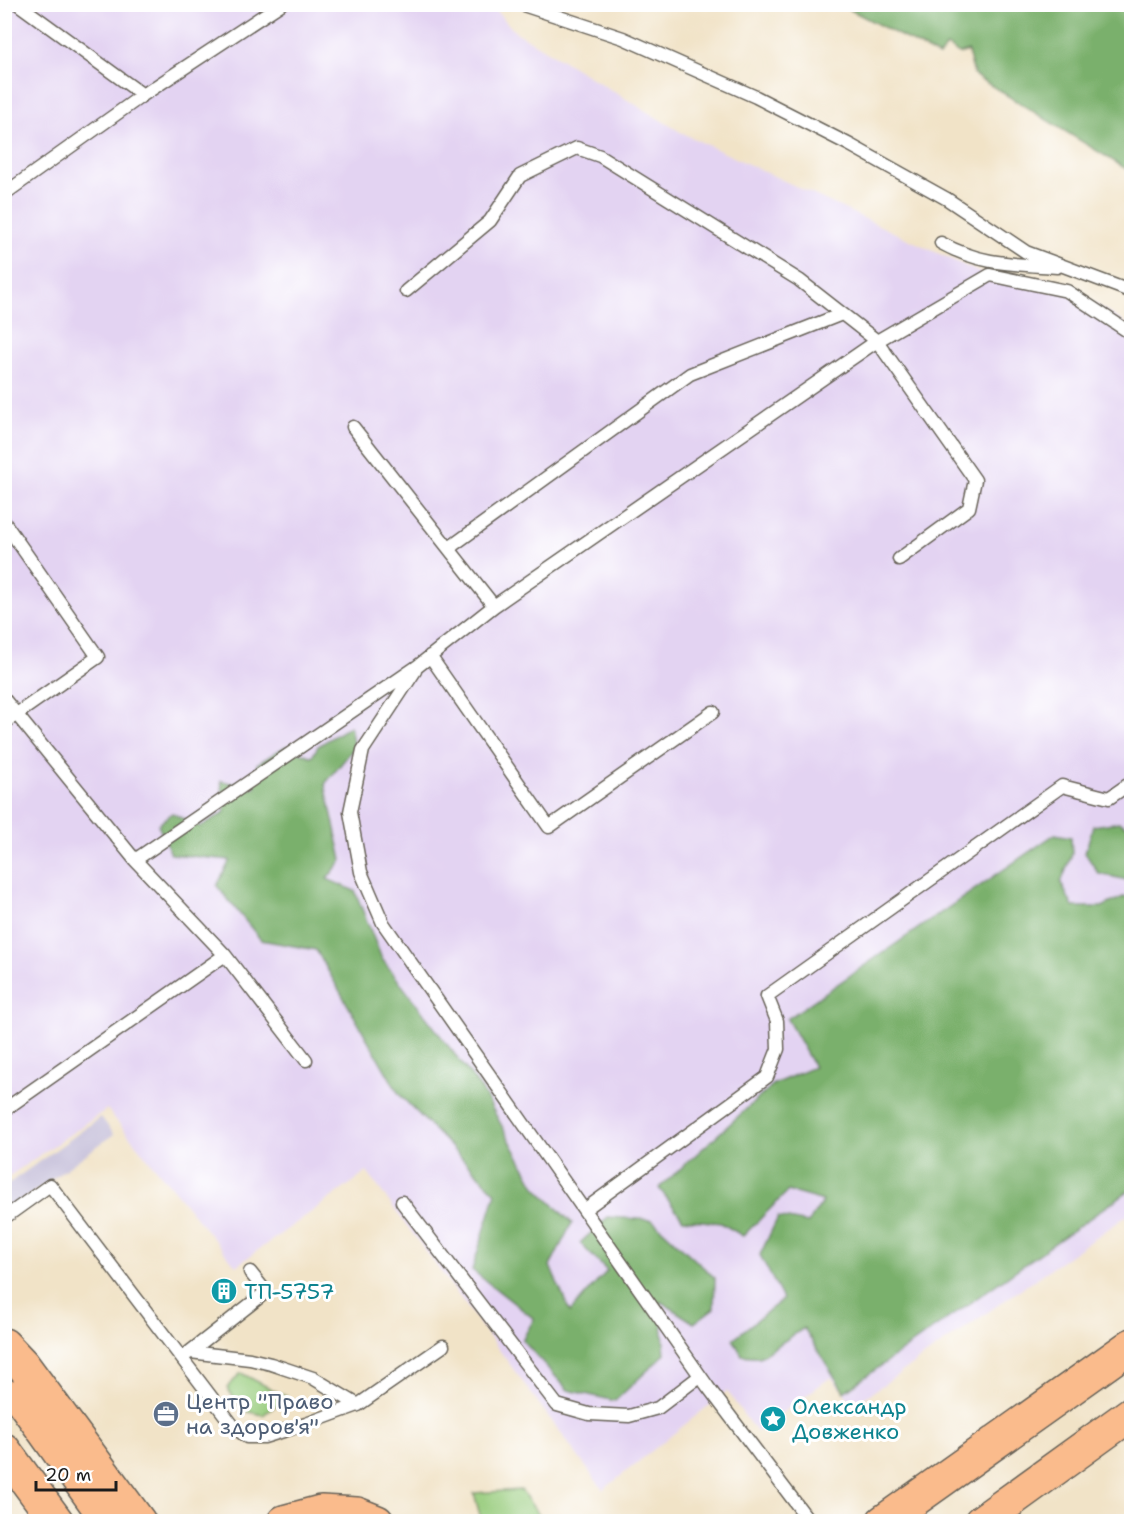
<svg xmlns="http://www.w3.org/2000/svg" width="1136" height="1526" font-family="'Shantell Sans',sans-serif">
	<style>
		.built { fill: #e3d3f2 }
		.industrial { fill: #c6c0da }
		.green { fill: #98cc7d; stroke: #5a744c; stroke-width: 1.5 }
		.forest { fill: #7ab06c; stroke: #4b6644; stroke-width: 1.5 }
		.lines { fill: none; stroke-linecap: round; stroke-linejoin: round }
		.lane-casing { stroke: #676258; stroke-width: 15 }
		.primary-casing { stroke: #676258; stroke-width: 36 }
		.lane { stroke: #fff; stroke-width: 12 }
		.primary { stroke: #fabb8c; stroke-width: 33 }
		.labels { text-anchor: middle; stroke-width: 6; stroke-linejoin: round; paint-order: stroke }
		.culture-label { font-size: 22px; fill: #0d838f; stroke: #fff; text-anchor: start }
		.service-label { font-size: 22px; fill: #4e5e75; stroke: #fff; text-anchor: start }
	</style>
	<rect width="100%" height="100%" fill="#fff"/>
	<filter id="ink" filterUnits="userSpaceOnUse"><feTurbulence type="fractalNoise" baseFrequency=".0167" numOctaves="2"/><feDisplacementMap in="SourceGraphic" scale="12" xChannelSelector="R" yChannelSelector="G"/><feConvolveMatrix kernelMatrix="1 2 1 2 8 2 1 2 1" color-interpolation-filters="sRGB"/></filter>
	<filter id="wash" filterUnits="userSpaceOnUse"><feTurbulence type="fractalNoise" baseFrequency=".008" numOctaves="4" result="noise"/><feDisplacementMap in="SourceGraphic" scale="24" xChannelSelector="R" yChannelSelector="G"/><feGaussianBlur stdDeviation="1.35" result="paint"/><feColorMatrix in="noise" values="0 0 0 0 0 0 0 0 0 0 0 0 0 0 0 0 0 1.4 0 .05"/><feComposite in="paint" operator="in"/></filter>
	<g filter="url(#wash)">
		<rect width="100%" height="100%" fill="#f1e3c7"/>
		<path class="built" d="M5,5H492L514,31L682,133L978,272L1059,280L1131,327V1213L854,1405L831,1377L756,1432L727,1391L603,1490L367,1172L236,1266L107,1109L5,1179Z"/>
		<path class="industrial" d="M101,1117L114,1134L5,1213L4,1187Z"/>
		<path class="green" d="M241,1373L287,1397L263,1415L244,1411L227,1388Z
			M521,1490L543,1521H480L481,1519L474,1493Z"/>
		<path class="forest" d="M841,5H1131V172L974,75L968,51L959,54L947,46L939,56Z
			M350,726L354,748L325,784L342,860L327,879L355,891L382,959L482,1090L536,1188L572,1223L550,1266L570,1312L607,1271L580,1243L608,1217L652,1220L715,1278L714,1308L694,1323L660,1301L665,1354L615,1401L568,1390L522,1340L534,1319L472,1270L496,1193L399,1094L316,950L261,940L217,886L230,860L171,854L158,825L172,813L200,827L225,812L221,781L255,788L257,764L286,746L312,757L318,746Z
			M1119,822L1131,828V882L1123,879L1099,874L1085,853L1093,826Z
			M1055,834L1071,837L1072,854L1061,883L1073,907H1102L1125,896L1131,900V1189L844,1392L804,1328L760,1357L742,1355L733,1339L783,1299L760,1255L778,1217L808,1223L823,1201L788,1191L743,1236L721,1223L683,1219L659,1188L774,1084L814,1067L787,1019Z"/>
	</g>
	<g filter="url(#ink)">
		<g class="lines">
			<defs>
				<path id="lane" d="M18,4L143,95
					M520,4L623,38L756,97L850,145L947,199L1026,252L1127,290L1132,293
					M4,194L143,95L281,4
					M941,243C981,265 1012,264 1057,267
					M406,291L490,221L520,176L577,148L600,156L799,280L877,341L975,480L969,508L899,559
					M353,427L494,606
					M4,522L98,657L4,723
					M449,548L690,374L842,314
					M430,656L549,827L713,712
					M415,671L363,750L350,812L361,872L383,923L708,1387L810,1522
					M4,699L135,860L225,955L306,1060
					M135,860L418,666L494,606L877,341L990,275L1067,291L1132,334
					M4,1110L225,955
					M402,1202L557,1405L589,1414L629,1416L658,1408L700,1376
					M584,1210L767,1077L778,1049L777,1021L767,996L1062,786L1109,798L1132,782
					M4,1218L50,1185L234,1427L247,1437H264L306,1424L358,1405L443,1346
					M190,1352L250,1359L271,1364L313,1378L358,1405
					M187,1354L266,1292L250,1272"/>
				<path id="primary" d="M4,1345L23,1365L139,1522
					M19,1396L109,1522
					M4,1450L57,1522
					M284,1522L321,1512L357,1514L377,1522
					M883,1522L1132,1345
					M981,1522L1132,1413"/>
			</defs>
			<use href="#lane" class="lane-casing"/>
			<use href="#primary" class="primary-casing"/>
			<use href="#lane" class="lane"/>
			<use href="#primary" class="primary"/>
		</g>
	</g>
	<defs>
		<symbol id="building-disc" viewBox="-11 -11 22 22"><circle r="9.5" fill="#0f9aa8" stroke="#fff"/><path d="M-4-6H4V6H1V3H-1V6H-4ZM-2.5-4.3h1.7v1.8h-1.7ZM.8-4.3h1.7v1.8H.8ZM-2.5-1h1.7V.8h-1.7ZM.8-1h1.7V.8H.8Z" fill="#fff"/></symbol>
		<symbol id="office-disc" viewBox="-11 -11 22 22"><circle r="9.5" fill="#5c6f8a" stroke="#fff"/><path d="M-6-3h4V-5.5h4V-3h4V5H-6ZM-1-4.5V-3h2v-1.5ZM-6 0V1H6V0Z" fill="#fff"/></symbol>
		<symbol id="sight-disc" viewBox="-11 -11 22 22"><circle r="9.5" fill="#0f9aa8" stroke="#fff"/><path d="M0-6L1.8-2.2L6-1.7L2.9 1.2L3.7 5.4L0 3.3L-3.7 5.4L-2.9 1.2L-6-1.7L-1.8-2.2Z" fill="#fff"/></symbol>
	</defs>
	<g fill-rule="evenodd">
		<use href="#building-disc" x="209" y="1276" width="30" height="30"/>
		<use href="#office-disc" x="151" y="1399" width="30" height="30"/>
		<use href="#sight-disc" x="758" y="1404" width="30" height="30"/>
	</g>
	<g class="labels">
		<g class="culture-label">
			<text x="244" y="1299">ТП-5757</text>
			<text x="792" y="1414">Олександр<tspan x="792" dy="25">Довженко</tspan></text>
		</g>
		<g class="service-label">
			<text x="186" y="1409">Центр "Право<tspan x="186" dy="25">на здоров'я"</tspan></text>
		</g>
	</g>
	<rect width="1136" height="1526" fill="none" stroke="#fff" stroke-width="24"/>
	<path d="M36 1481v9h80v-9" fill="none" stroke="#1c1c1c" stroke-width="3"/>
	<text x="45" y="1481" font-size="18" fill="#1c1c1c" stroke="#ffffff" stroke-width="4.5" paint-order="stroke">20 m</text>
</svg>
